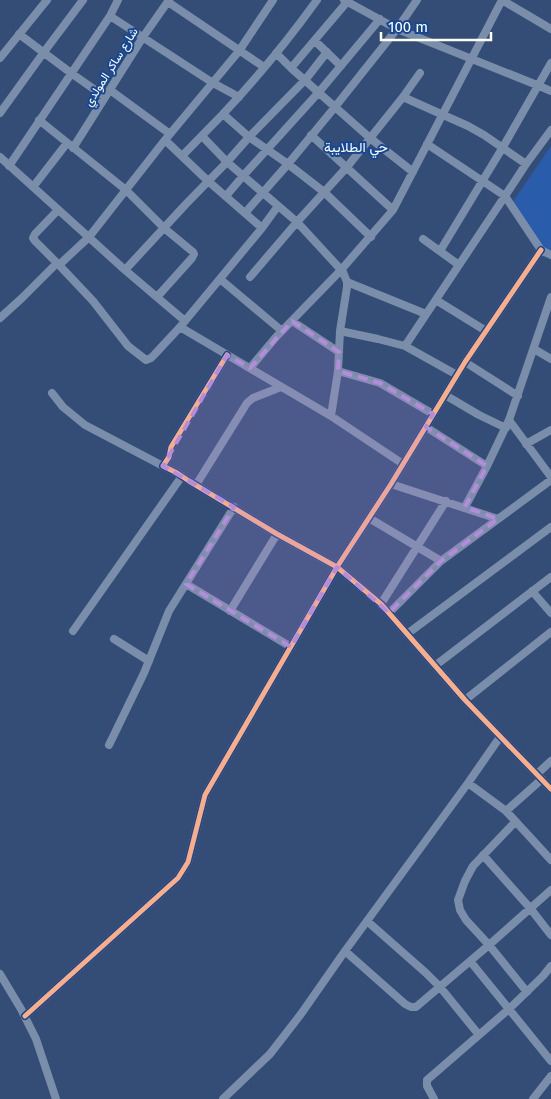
<svg xmlns="http://www.w3.org/2000/svg" width="551" height="1099" font-family="'Fira Sans',Vazirmatn,sans-serif">
	<style>
		.green { fill: #295dab }
		.lines { fill: none; stroke-linecap: round; stroke-linejoin: round }
		.minor { stroke: #7b8ea9; stroke-width: 8 }
		.cycleway-casing { stroke: #164794; stroke-width: 8 }
		.cycleway { stroke: #ffac80; stroke-width: 5 }
		.marked { fill: #b68bdc; fill-opacity: 0.2; stroke: #b68bdc; stroke-width: 4; stroke-dasharray: 10 6; stroke-linejoin: round }
		.labels { text-anchor: middle; stroke-width: 4; stroke-linejoin: round; paint-order: stroke }
		.street-label { font-size: 12px; fill: #fff; stroke: #164794 }
		.neighbourhood-label { font-size: 14px; fill: #fff; stroke: #164794 }
	</style>
	<rect width="100%" height="100%" fill="#334d77"/>
	<path class="green" d="M551,146V259L543,257L517,213L514,200Z"/>
	<g class="lines">
		<path class="minor" d="M317,0C289,39 256,79 223,114L249,137L288,164L324,192L371,237
			M344,0L397,29L537,85L551,91
			M168,2L264,67
			M110,16L213,83L239,97
			M19,34L71,73L105,97
			M315,41L341,66
			M327,52L306,79L249,137L227,162L297,222L343,272L347,282V287L340,331L338,371L331,416L403,464
			M276,53L291,68L370,138L413,172
			M0,58L47,0
			M291,68L347,2
			M110,90L170,134
			M403,97L468,126L484,135L526,164
			M0,113L44,52L83,0
			M39,120L126,190L164,228L193,252L194,254L192,258L157,297
			M551,130L526,164L505,196L541,250L551,255
			M311,135L393,210
			M165,140L208,181L262,228
			M73,148L143,37L169,0
			M182,156L223,114
			M0,157L125,270L185,321
			M9,166L110,16L118,0
			M33,187L67,143
			M226,196L243,176L319,92L380,19
			M58,210L35,234L33,238L35,241L59,265L93,301L128,346L146,360L151,358L154,355L180,327L262,228L278,206
			M245,213L288,164L335,107L397,29L417,0
			M423,239L459,265
			M541,250L465,362L391,484L337,567L381,604L465,700L551,789
			M440,251L503,147L551,63
			M59,265L89,237L165,140L239,51L273,0
			M125,270L186,204L227,162L202,136
			M250,277L297,222L347,167L403,97L420,73
			M220,279L282,331
			M347,282L426,314
			M436,300L486,331
			M0,318L22,298L57,263
			M292,321L339,352
			M180,327L331,416
			M340,331L378,339L405,346L457,375
			M405,346L505,196L427,144
			M534,349L551,359
			M465,362L518,396
			M250,368L276,337L341,270L393,210L502,0L551,29
			M338,371L380,383L433,414
			M52,393L63,407L85,425L163,466
			M445,395L479,415L506,428
			M509,420L551,477
			M426,427L487,466
			M526,444L551,430
			M391,484L498,519
			M196,485L247,403L253,398L281,387
			M465,507L487,466L509,420L551,297
			M369,518L441,561
			M186,584L291,647
			M532,591L551,613
			M381,604L446,501
			M230,611L277,534
			M389,613L441,561L551,480
			M73,631L182,476
			M407,634L551,527
			M114,639L149,661
			M436,665L551,577
			M465,700L551,632
			M109,745L144,673L169,611L234,507
			M537,774L551,761
			M468,783L506,811L551,860
			M506,811L542,779
			M515,822L473,866L465,881L458,900L460,910L466,920L489,945L527,992
			M483,855L530,908L551,935
			M367,921L426,973L440,987L479,1035
			M345,951L405,1004L411,1007H416L489,945L551,890
			M470,961L551,1061
			M0,974L21,1009L36,1039L56,1099
			M25,1016L178,878L188,862L205,795L337,567L277,534L189,481L177,473L163,466L169,457L171,447L227,355
			M223,1099L270,1054L301,1014L345,951L468,783L500,737
			M434,1099L427,1086V1080L509,1009L543,976L551,966
			M533,1099L551,1076"/>
		<defs>
			<path id="cycleway" d="M541,250L465,362L391,484L337,567L381,604L465,700L551,789
				M25,1016L178,878L188,862L205,795L337,567L277,534L189,481L177,473L163,466L169,457L171,447L227,355"/>
		</defs>
		<use href="#cycleway" class="cycleway-casing"/>
		<use href="#cycleway" class="cycleway"/>
	</g>
	<path class="marked" d="M292,321L339,352L338,371L380,383L433,414L426,427L487,466L465,507L498,519L441,561L389,613L337,567L291,647L186,584L234,507L163,466L227,355L250,368Z"/>
	<g class="labels">
		<g class="street-label">
			<text transform="translate(111 67) rotate(-58)" y="4">شارع ساكر المولدي</text>
		</g>
		<g class="neighbourhood-label">
			<text x="356" y="152">حي الطلايبة</text>
		</g>
	</g>
	<path d="M381 32v8h110v-8" fill="none" stroke="#ffffff" stroke-width="2.5"/>
	<text x="388" y="32" font-size="15" fill="#ffffff" stroke="#164794" stroke-width="4" paint-order="stroke">100 m</text>
</svg>
